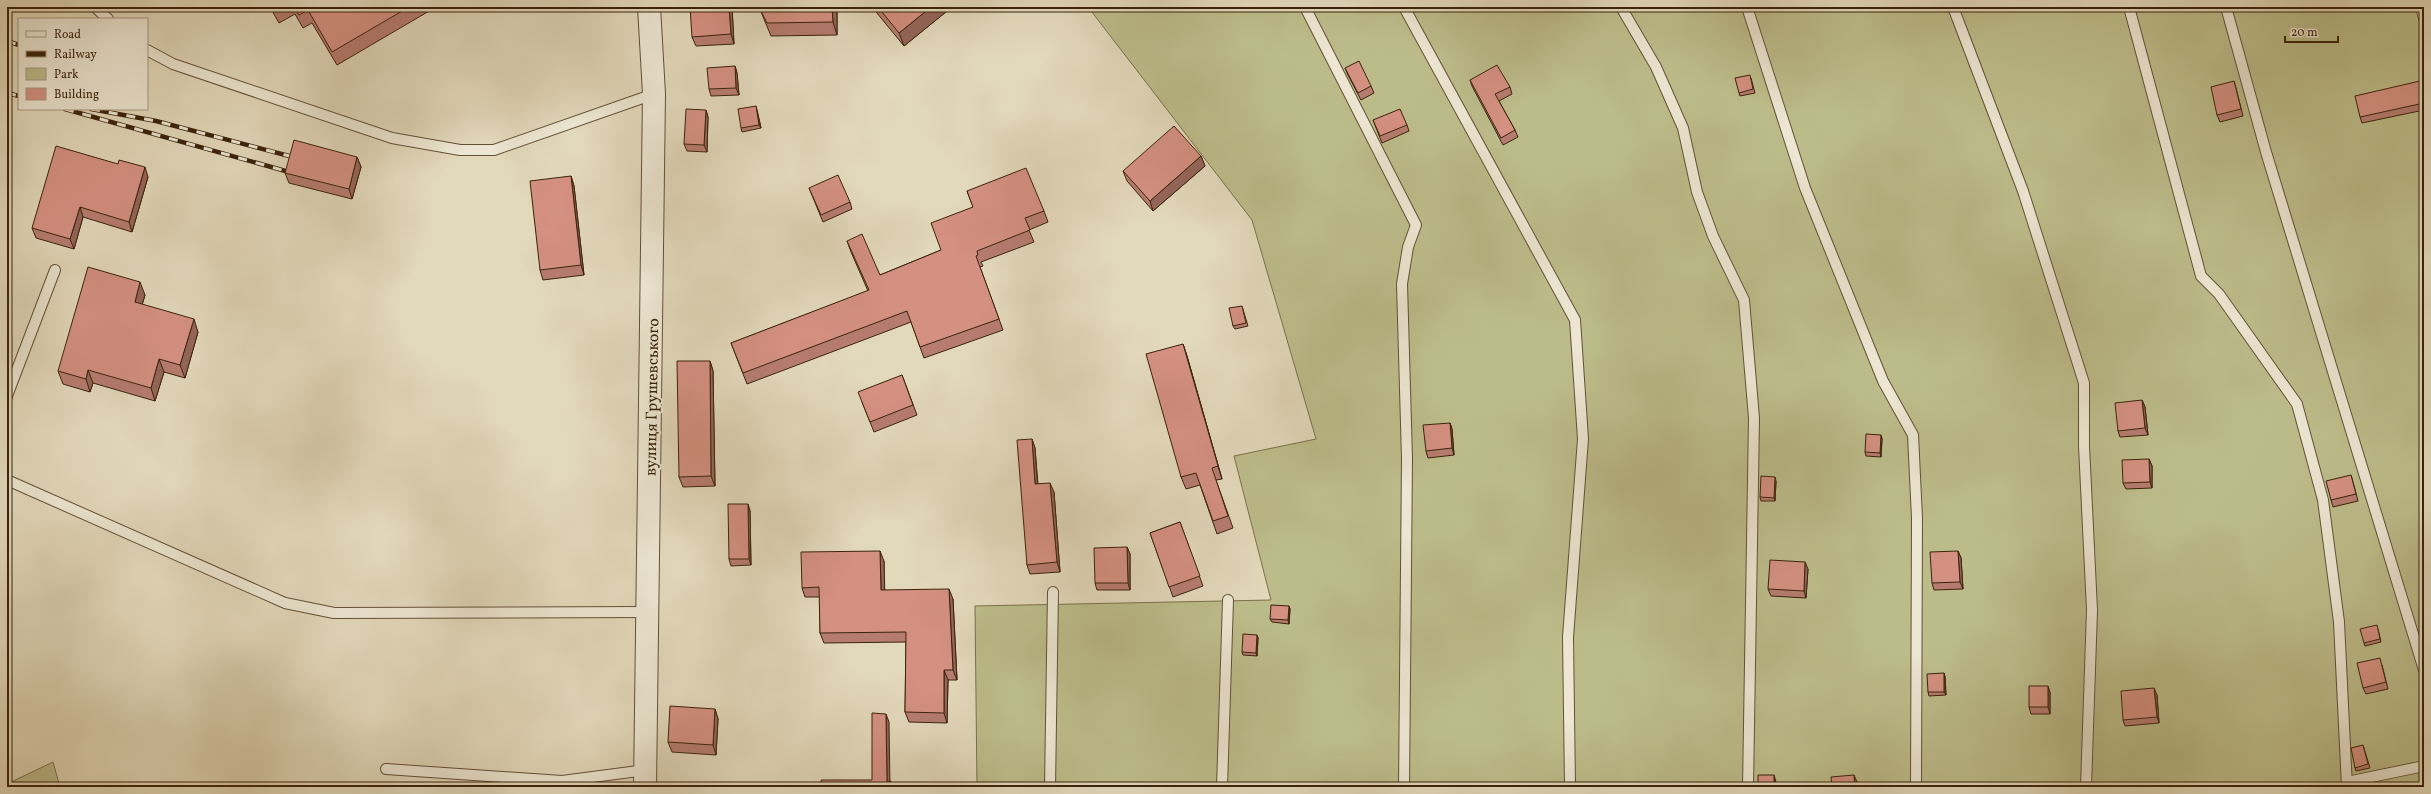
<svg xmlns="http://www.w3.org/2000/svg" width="2431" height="794" font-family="Vollkorn,serif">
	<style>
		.green { fill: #bcbc8a; stroke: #7b704a }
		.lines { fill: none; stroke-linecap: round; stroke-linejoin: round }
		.service-casing { stroke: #645037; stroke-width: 12 }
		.tertiary-casing { stroke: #645037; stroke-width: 24 }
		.service { stroke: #ece6d2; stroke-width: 10 }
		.tertiary { stroke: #ece6d2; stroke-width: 22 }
		.rail-casing { stroke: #3a230b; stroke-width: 4.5 }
		.rail { stroke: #ece6d2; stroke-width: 3; stroke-dasharray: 9; stroke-linecap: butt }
		.wall { fill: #b67c6f; stroke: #3a230b }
		.shaded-wall { fill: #94655a; stroke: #3a230b }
		.building { fill: #d49081; stroke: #3a230b }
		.labels { text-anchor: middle; stroke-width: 4; stroke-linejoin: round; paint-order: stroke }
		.street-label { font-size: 16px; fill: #3a230b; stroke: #ece6d2 }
	</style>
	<rect width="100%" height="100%" fill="#e2d8ba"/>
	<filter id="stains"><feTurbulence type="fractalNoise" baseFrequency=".005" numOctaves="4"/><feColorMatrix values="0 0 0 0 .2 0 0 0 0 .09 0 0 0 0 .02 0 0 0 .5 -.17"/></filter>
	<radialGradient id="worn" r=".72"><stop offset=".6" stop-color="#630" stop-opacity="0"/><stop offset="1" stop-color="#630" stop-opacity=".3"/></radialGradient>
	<path class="green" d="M1088,7H2424V787H977L975,606L1271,600L1234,456L1316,439L1252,220Z
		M53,762L60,787H7V784Z"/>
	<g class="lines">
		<defs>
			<path id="service" d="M95,7L108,19
				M1305,7L1416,225L1408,247L1402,284L1407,459L1404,787
				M1404,7L1575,320L1583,439L1568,637L1570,787
				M1621,7L1656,67L1683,128L1697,192L1713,236L1744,300L1754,418L1748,787
				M1747,7L1805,188L1883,381L1913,435L1917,518L1916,787
				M1953,7L2023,191L2084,383V446L2092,610L2086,787
				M2129,7L2201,276L2219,294L2297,404L2323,500L2339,622L2347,787
				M2226,7L2266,152L2424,670
				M2421,7L2424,18
				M147,50L173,64L392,138L460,150H494L654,94
				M7,396L55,270
				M7,480L285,603L334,613L648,612
				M386,769L562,781L646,770
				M2347,782L2424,766
				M1050,787L1053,592
				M1222,787L1228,600"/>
			<path id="tertiary" d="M645,787L654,94L649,7"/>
		</defs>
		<use href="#service" class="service-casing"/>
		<use href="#tertiary" class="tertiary-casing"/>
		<use href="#service" class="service"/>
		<use href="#tertiary" class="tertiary"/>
		<defs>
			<path id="rail" d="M7,41L19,45
				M7,93L19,96
				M65,109L289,172
				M91,109L156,121L293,157"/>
		</defs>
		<use href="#rail" class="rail-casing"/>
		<use href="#rail" class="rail"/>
	</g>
	<path class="wall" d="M270,7H436L337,65L312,23L303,28L295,14L279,23Z
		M732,7L734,44L696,46L692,37Z
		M759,7H837V35L771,36Z
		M872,7H952L904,46Z
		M735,66L737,73L739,95L711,96L709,89Z
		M1345,68L1371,86L1374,93L1361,100L1348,75Z
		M1751,78L1755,93L1740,96L1739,93Z
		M1470,80L1510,87L1512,94L1499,101L1515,130L1518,137L1503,145L1472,86Z
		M2234,81L2236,88L2243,116L2220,122L2217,115Z
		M2422,87L2424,93V110L2362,123L2360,117Z
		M706,110L708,117L707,152L687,151L684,144Z
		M757,110L761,128L742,132L741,128Z
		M1373,120L1407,125L1409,131L1382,143Z
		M1201,156L1205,166L1153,211L1127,181L1123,171Z
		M357,157L361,167L352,199L289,183L285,173Z
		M571,176L574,186L584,275L543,280L540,270Z
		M148,177L132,232L83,217L74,249L36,238L32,228Z
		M809,188L850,202L852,209L823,222Z
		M967,191L1044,211L1048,222L1029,230L1034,242L981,262L983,266L980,267L1003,330L924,358L911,322L747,384L731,343L868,291L851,252L847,241L880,275L941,250L973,207Z
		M145,295L142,305L198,332L185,378L164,372L155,401L93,383L90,392L63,384L58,371Z
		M1242,306L1248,326L1235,329L1233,326Z
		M1183,344L1187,356L1222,479L1216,480L1233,528L1217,534L1200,485L1186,489L1181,477Z
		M710,361L713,371L715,486L683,487L679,477Z
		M902,375L917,415L874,432L862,402Z
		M2142,400L2145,407L2148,435L2120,437L2118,431Z
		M1450,423L1452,429L1454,455L1428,458L1426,451Z
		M1881,435L1882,439L1881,457L1866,456L1865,452Z
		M1032,439L1035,448L1038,484L1054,492L1060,572L1030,574L1027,565Z
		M2149,459L2152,466V488L2126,489L2123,483Z
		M2351,475L2353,482L2358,501L2333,507L2331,500Z
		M1776,481L1775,501H1761L1760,497Z
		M748,504L750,511L751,565L731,566L729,559Z
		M1180,522L1203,586L1173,597L1150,533Z
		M1127,547L1130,554V590H1097L1095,583Z
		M1958,551L1961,558L1963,589L1934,590L1932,583Z
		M884,561V590L953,599L957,680H948L947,723L909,722L905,712L906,642L824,643L820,633V597H805L802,588Z
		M1808,569L1806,598L1771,596L1768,589Z
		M1289,606L1290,609L1289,624L1272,622L1270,619Z
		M2378,629L2381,642L2365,646L2364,643Z
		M1257,635L1258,638L1257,656L1243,655L1242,652Z
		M2382,665L2388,689L2366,694L2363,688Z
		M1944,673L1945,677L1946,695L1929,696L1928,692Z
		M2050,692V714H2031L2029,707Z
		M2157,695L2159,723L2125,726L2123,720Z
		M715,709L718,719L716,755L672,752L668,742Z
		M2363,745L2370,768L2356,771L2355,768Z"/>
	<path class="shaded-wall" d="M729,7H732L734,44L731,34Z
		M832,7H837V35L833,22Z
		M931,7H952L904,46L899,33Z
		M735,66L737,73L739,95L736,88Z
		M756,106L757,110L761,128L759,125Z
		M706,110L708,117L707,152L704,145Z
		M1201,156L1205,166L1153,211L1150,201Z
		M357,157L361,167L352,199L349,189Z
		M145,167L148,177L132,232L129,222Z
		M571,176L574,186L584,275L581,265Z
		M80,207L83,217L74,249L70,239Z
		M140,282L145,295L139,315L135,302Z
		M194,319L198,332L185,378L180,365Z
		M1183,344L1187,356L1222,479L1218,466Z
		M159,359L164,372L155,401L151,388Z
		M710,361L713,371L715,486L711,476Z
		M88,370L93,383L90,392L86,379Z
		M2142,400L2145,407L2148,435L2145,428Z
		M1450,423L1452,429L1454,455L1452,448Z
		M1881,435L1882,439L1881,457L1880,453Z
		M1032,439L1035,448L1038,493L1035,484Z
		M2149,459L2152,466V488L2150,482Z
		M1775,477L1776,481L1775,501L1774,498Z
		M1050,483L1054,492L1060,572L1057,562Z
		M748,504L750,511L751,565L749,559Z
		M1127,547L1130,554V590L1128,583Z
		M880,551L884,561L885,600L881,590Z
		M1958,551L1961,558L1963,589L1960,582Z
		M1805,562L1808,569L1806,598L1804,591Z
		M949,589L953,599L957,680L953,670Z
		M1289,606L1290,609L1289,624L1288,620Z
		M1257,635L1258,638L1257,656L1256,653Z
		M944,670L948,680L947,723L944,713Z
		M1944,673L1945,677L1946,695L1944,692Z
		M2048,686L2050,692V714L2048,707Z
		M2154,688L2157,695L2159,723L2157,717Z
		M715,709L718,719L716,755L713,745Z
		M886,714L889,722L890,787L887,782Z
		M1774,775L1776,782V787H1774Z
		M1854,775L1857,782V787H1855Z"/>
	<path class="building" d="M273,7H280L274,10Z
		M294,7H409L332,52L308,10L299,15Z
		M690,7H729L731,34L692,37Z
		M759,7H832L833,22L767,23Z
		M878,7H931L899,33Z
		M1359,61L1371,86L1358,93L1345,68Z
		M1497,65L1510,87L1495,94L1515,130L1501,138L1470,80Z
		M735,66L736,88L709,89L707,68Z
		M1750,75L1753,89L1739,93L1735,78Z
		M2234,81L2241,109L2217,115L2211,87Z
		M2420,81L2424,96V103L2360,117L2355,96Z
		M756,106L759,125L741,128L738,109Z
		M686,109L706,110L704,145L684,144Z
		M1400,109L1407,125L1380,136L1373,120Z
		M1174,126L1201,156L1150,201L1123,171Z
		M294,140L357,157L349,189L285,173Z
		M56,146L118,164L119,160L145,167L129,222L80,207L70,239L32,228Z
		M1026,168L1044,211L1025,218L1030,230L977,251L978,255L976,256L999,319L920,347L907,311L743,373L731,343L869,290L847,241L862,234L880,275L941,250L931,223L973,207L967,191Z
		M838,175L850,202L821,215L809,188Z
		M571,176L581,265L540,270L530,181Z
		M88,267L140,282L135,302L194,319L180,365L159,359L151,388L88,370L86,379L58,371Z
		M1242,306L1246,323L1233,326L1229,308Z
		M1183,344L1218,466L1212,468L1228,516L1213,521L1196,473L1181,477L1146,354Z
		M677,361H710L711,476L679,477Z
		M902,375L913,405L870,422L858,392Z
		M2142,400L2145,428L2118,431L2115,403Z
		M1450,423L1452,448L1426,451L1423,425Z
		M1866,434L1881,435L1880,453L1865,452Z
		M1032,439L1035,484L1050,483L1057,562L1027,565L1017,440Z
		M2149,459L2150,482L2123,483L2122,460Z
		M2351,475L2356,494L2331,500L2326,481Z
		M1761,476L1775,477L1774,498L1760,497Z
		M728,504H748L749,559H729Z
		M1180,522L1200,576L1169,587L1150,533Z
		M1127,547L1128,583H1095L1094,548Z
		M880,551L881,590L949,589L953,670H944V713L905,712L906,632L820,633L819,587L802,588L801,552Z
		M1958,551L1960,582L1932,583L1930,552Z
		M1770,560L1805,562L1804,591L1768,589Z
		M1271,605L1289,606L1288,620L1270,619Z
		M2377,625L2380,639L2364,643L2360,629Z
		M1243,634L1257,635L1256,653L1242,652Z
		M2380,658L2386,682L2363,688L2357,663Z
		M1944,673V692H1928L1927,674Z
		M2029,686H2048V707H2029Z
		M2154,688L2157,717L2123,720L2121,691Z
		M670,706L715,709L713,745L668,742Z
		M872,713L886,714L887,782L891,781V787H822L821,780H872Z
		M2363,745L2368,764L2355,768L2351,748Z
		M1758,775H1774V787H1758Z
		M1854,775L1855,787H1832L1831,777Z"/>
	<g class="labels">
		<g class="street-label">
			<text transform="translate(651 397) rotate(-89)" y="6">вулиця Грушевського</text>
		</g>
	</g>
	<rect width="2431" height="794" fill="none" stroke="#e2d8ba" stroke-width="24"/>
	<rect x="8" y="8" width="2415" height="778" fill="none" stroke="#3a230b" stroke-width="2"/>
	<rect x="12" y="12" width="2407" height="770" fill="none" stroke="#3a230b"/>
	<rect x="18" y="18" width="130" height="92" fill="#ece6d2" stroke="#a59882"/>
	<rect x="26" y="31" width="20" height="6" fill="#ece6d2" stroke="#a59882"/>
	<text x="54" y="38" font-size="12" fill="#3a230b">Road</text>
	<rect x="26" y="51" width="20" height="6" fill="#3a230b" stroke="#a59882"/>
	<text x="54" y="58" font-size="12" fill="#3a230b">Railway</text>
	<rect x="26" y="68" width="20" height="12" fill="#bcbc8a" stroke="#a59882"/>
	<text x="54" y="78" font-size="12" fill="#3a230b">Park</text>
	<rect x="26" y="88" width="20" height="12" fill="#d49081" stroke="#a59882"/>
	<text x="54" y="98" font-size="12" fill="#3a230b">Building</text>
	<path d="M2285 36v6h53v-6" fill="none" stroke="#3a230b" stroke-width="2"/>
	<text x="2291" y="36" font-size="12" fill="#3a230b" stroke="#ece6d2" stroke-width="3" paint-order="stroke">20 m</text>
	<rect width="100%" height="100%" filter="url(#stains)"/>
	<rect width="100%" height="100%" fill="url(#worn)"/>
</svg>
